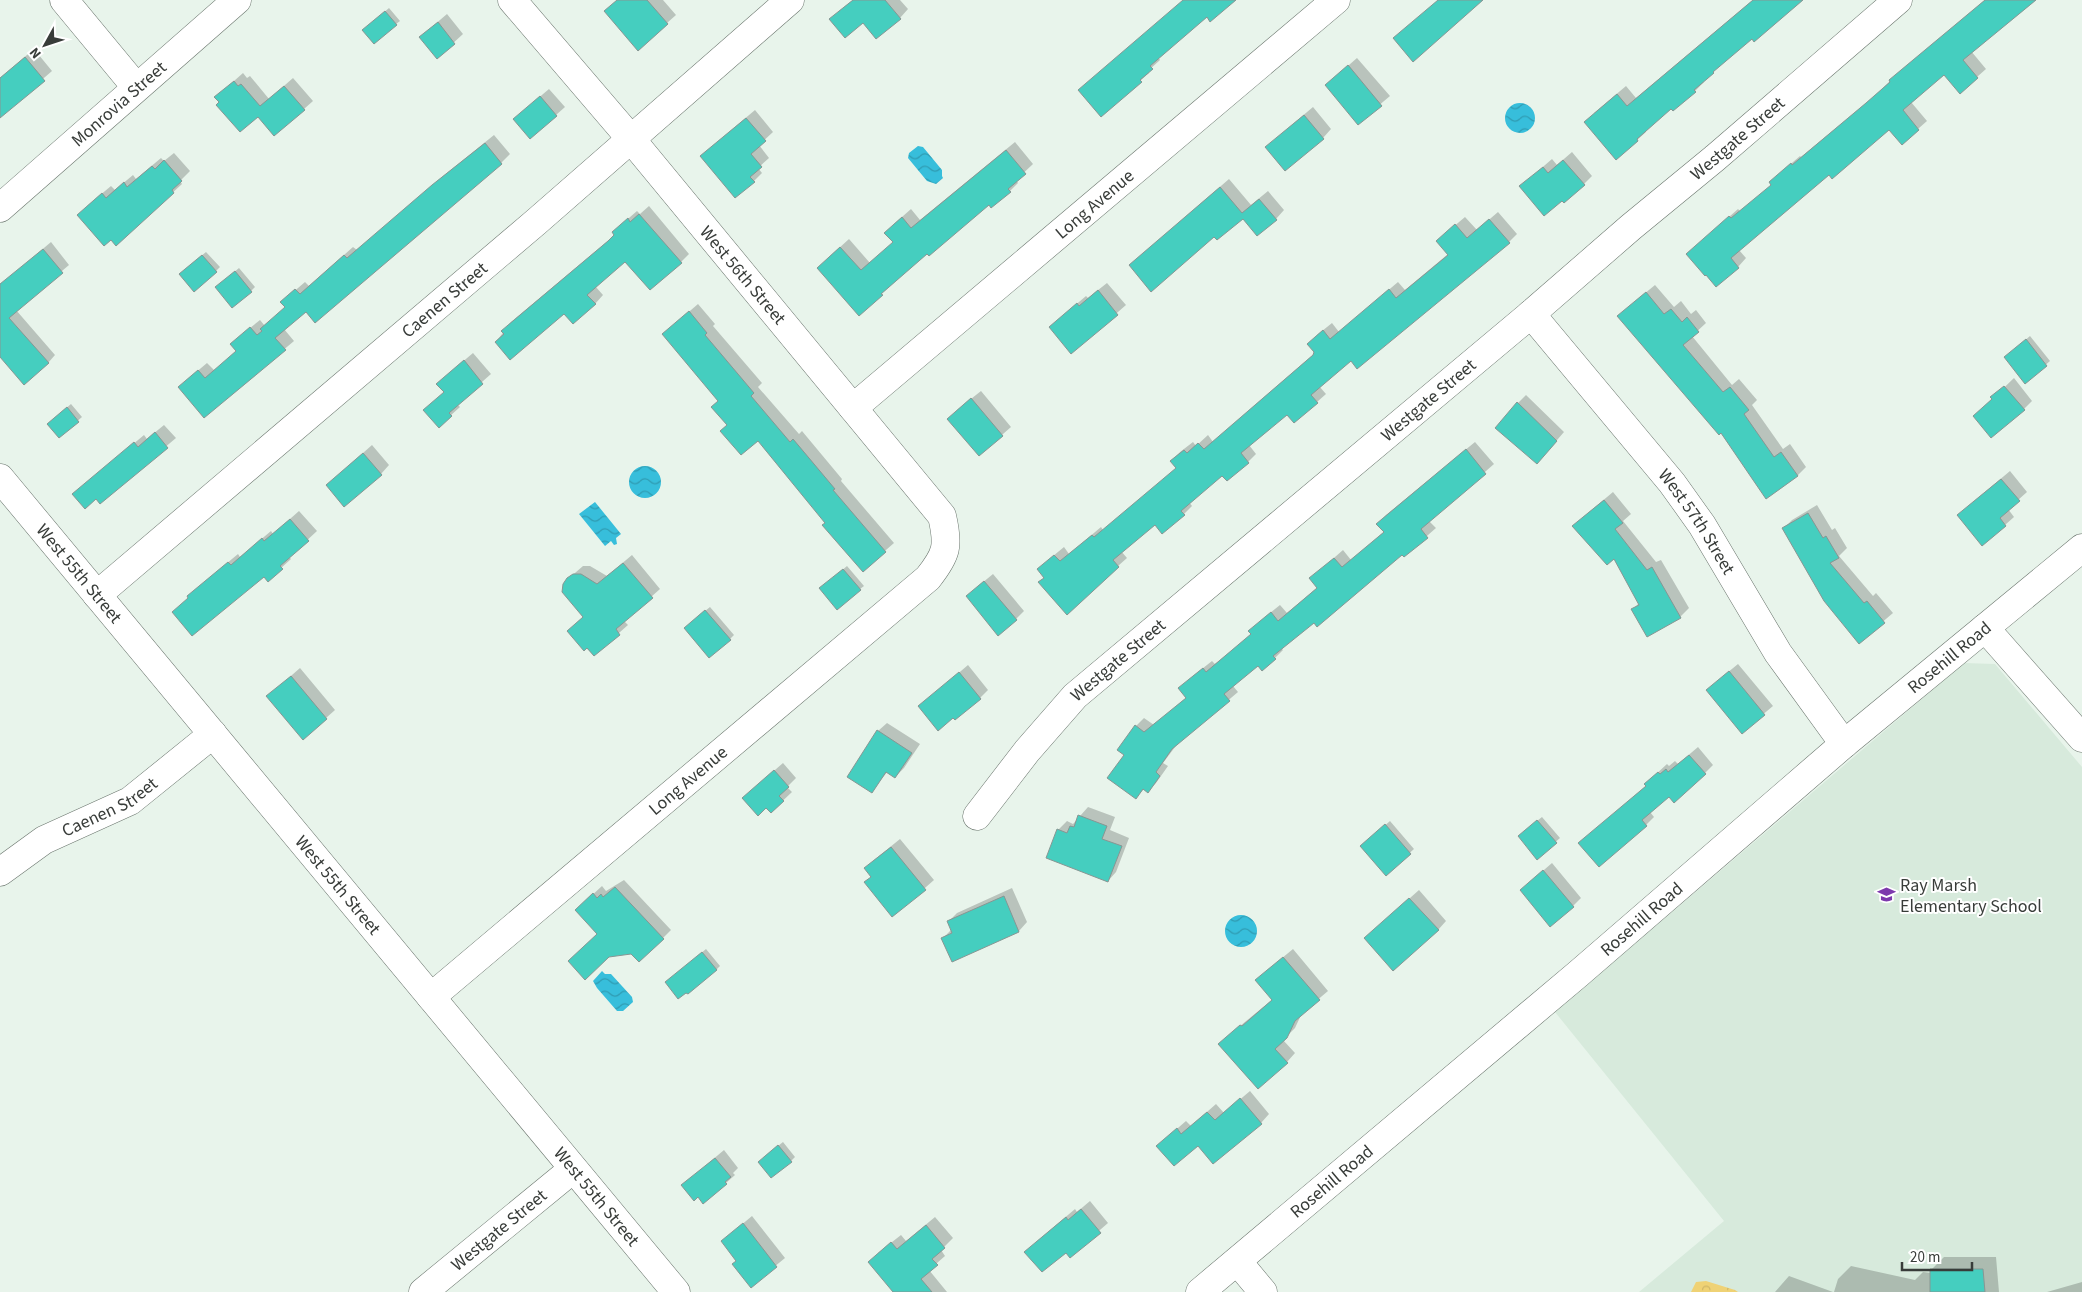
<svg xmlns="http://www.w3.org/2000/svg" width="2082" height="1292" font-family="'Source Sans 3',sans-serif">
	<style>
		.built { fill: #d7eadc }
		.park { fill: url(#park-crowns) }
		.water { fill: url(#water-waves) }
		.shadow { fill: #0003 }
		.building { fill: #45cebf; stroke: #879693 }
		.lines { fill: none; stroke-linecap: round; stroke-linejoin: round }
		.minor-casing { stroke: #69746c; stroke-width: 29 }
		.minor { stroke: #fff; stroke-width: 28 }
		.labels { text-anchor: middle; stroke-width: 4; stroke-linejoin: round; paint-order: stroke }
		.street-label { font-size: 18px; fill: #383c39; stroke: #fff }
		.poi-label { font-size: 18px; fill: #383c39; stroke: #fff; text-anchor: start }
	</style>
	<defs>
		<pattern id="park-crowns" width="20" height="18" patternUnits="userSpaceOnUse" patternTransform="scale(1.25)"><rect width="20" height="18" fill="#efd275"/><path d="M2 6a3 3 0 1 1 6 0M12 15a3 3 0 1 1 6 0" fill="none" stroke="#ceb566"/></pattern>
		<pattern id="water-waves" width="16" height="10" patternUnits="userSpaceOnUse" patternTransform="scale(1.25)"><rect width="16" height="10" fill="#37bedb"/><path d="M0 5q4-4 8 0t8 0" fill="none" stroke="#2f9cb3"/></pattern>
	</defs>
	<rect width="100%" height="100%" fill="#e8f4eb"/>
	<path class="built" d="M1964,663L1995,664L2082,767V1292H1639L1724,1221L1555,1012Z"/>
	<path class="park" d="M1706,1281L1735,1290L1738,1292H1691L1696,1282Z"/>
	<path class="water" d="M1505 118a15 15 0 1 1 30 0a15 15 0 1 1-30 0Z
		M918,146L923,147L942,170V176L943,178L936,184L927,181L908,158L909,153Z
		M629 482a16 16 0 1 1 32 0a16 16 0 1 1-32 0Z
		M595,502L621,534L616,538L617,544L614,545L611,541L605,546L579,514Z
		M1225 931a16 16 0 1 1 32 0a16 16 0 1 1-32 0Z
		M602,971L605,974H611L632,997L633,1002L623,1011H617L597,988L593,981Z"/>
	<path class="shadow" d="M617,0H663L676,15L667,23Z
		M853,0H900L908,9L900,18L863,22L839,11Z
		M1183,0H1235L1207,16L1158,57L1160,60L1148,71L1149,73L1101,115Z
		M1753,0H1802L1752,37L1702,81L1704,82L1695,91L1673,109L1671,108L1645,130L1646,132L1637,140L1594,113L1626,86L1636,98Z
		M1985,0H2033L1971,51L1986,69L1960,92L1944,73L1911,102L1927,121L1902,143L1890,128L1829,174L1739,250L1746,258L1738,267L1687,254L1738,209L1740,211L1772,185L1779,174L1800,156L1801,157L1876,95L1899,72Z
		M389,8L400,21L396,24L368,26Z
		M447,14L463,34L437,58L420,37Z
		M34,49L52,71L0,116V78Z
		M1357,58L1390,96L1358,123L1326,85Z
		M243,73L247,78L250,76L269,99L293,78L313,101L304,109L258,115L225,89Z
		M549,89L565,107L556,115L523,111Z
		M1313,107L1331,129L1323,138L1275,139Z
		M755,110L773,132L759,145L769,158L758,168L762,173L754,181L710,148Z
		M494,135L510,154L501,163L315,321L306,310L284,329L294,341L204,417L188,379L207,363L215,371L237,351L240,336L260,320L265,326L286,307L291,294L305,282L309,286L353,247L357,250L442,177Z
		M1015,142L1033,164L1016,180L1018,183L1010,191L989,203L927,252L859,314L827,259L849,239L870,263L894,242V224L911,209L920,220Z
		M1572,152L1592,176L1584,184L1530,178L1552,159L1557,165Z
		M174,153L190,171L180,181L182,184L117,244L87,206L111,186L115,190L133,175L136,179L161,158L164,161Z
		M1229,179L1251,205L1268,191L1284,210L1276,219L1243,217L1215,235L1139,257Z
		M649,206L689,254L681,262L625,260L595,286L603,295L595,304L564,312L496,342L511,322L615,235L622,224L637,211L640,214Z
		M1498,212L1517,234L1509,242L1351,359L1319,386L1326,394L1317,402L1288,413L1249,445L1256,454L1248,462L1223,475L1189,502L1192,506L1184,514L1155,523L1121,551L1127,558L1118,566L1045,577L1047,561L1064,547L1069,554L1101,527L1103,530L1177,468L1171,461L1180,452L1193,442L1196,446L1208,435L1213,442L1315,353L1317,335L1332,323L1339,332L1398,282L1405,290L1448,254L1446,233L1465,217L1477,230Z
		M51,242L69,265L16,310L55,355L48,363L0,355V290L12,275Z
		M206,252L220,267L216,271L184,270Z
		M239,268L255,287L251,291L221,283Z
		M1107,283L1126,305L1072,352L1059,319L1086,296L1088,298Z
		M1655,285L1674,307L1681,301L1691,314L1696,310L1706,323L1692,336L1732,385L1739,379L1757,400L1752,405L1783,449L1790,444L1806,467L1797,476L1721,432L1627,308Z
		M698,304L715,324L713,326L762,383L758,387L799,434L802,431L842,479L841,481L894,543L863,570L827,522L758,439L728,425L720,401L663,334Z
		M2030,336L2050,361L2026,382L2009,354Z
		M473,353L491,374L457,404L460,407L439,426L447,375Z
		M2014,378L2032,401L2024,409L1983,408Z
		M981,391L1011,427L979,455L957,410Z
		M1526,395L1564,432L1545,454L1518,403Z
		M71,404L82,417L59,437L52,420Z
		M164,425L176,438L100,502L83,486L144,435L147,439Z
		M1475,442L1494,464L1429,521L1436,528L1404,556L1402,553L1314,621L1281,648L1283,650L1275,658L1258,665L1233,686L1238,692L1178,743L1163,763L1168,766L1156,783L1148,791L1144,789L1136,797L1126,754L1136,726L1144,718L1154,725L1187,697L1188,680L1212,661L1215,664L1252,634L1259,622L1280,605L1287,613L1318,587L1311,578L1343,550L1351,560L1385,531L1378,524L1386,515Z
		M372,445L389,465L381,474L327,485Z
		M2010,471L2027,492L2008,509L2014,517L2005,525L1967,507Z
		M1613,492L1631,514L1623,521L1656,562L1661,560L1689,608L1680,617L1633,609L1639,603L1614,557L1582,518Z
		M1817,505L1832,530L1835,528L1847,548L1839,556L1873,596L1876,593L1893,613L1859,642L1783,529L1792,520Z
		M299,511L317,531L289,557L291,559L268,580L264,575L189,598L197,588L238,554L240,557L271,531L273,534Z
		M632,555L660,589L624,621L628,625L594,655L568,631L584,616L568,579L583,566H590L607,576Z
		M847,566L864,586L860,589L825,585Z
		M993,574L1024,611L1016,619L976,588Z
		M710,607L734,635L730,639L689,624Z
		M1738,664L1773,706L1742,732L1716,682Z
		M968,665L988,690L980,698L954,716L920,706Z
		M300,668L335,710L326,718L268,696Z
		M887,723L920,744L904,768L895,777L888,771L872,791L878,731Z
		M1698,747L1713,765L1705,773L1669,795L1650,812L1654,817L1646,825L1589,835L1647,785L1654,776L1667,764L1669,766L1675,761L1678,764Z
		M783,763L796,778L787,787L792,792L771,812L752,790Z
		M1088,807L1115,817L1110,830L1129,838L1116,872L1108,881L1058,830L1067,821L1073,824Z
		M1542,817L1560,838L1537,858L1523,832Z
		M1390,821L1414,849L1386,874L1366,842Z
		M900,839L934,880L893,916L874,860Z
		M1552,863L1581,898L1573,906L1530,882Z
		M624,880L671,930L663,938L632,953L599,934L576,910L602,886L606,891Z
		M1012,888L1027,922L1019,931L952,960L943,938L952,929L948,922L957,913Z
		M1419,890L1446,921L1438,930H1374Z
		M706,949L720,966L716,970L670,979Z
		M1293,949L1328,991L1302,1013L1295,1028L1283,1040L1295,1053L1287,1062L1229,1035L1273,999L1265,972Z
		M1250,1091L1269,1114L1261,1123L1157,1146L1186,1121L1191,1126L1216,1104L1224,1113Z
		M783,1142L795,1157L791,1161L763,1158Z
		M724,1150L738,1168L733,1173L735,1175L726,1183L698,1195L692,1177Z
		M1090,1201L1108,1223L1070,1256L1066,1251L1035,1243L1075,1209L1077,1212Z
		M752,1216L785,1258L751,1286L738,1261L722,1241Z
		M935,1217L953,1238L941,1250L945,1256L929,1270L947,1292H895L878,1253L901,1235L906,1241Z
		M1944,1257H1996L1999,1292H1834L1838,1279L1851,1266L1915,1280L1923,1272L1931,1273V1270Z
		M1789,1276L1833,1292H1775Z
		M2082,1282V1292H2047Z"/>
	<path class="building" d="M617,0H647L668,24L638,51L604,11Z
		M853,0H885L901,19L876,39L863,23L845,38L829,19Z
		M1183,0H1236L1210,22L1207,17L1150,66L1153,69L1140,80L1142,82L1101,117L1078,90Z
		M1438,0H1483L1413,62L1393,38Z
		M1753,0H1803L1754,42L1752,39L1713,72L1714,73L1694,90L1696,92L1673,111L1671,109L1637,139L1638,141L1616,160L1584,122L1617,94L1627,106Z
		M1985,0H2036L1963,60L1978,78L1960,94L1944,75L1903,110L1919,130L1902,145L1889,130L1832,179L1829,175L1731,258L1739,268L1716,287L1706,275L1705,276L1686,254L1729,216L1731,218L1771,185L1769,182L1791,163L1792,165L1866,103L1890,82L1889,80Z
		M385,11L397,25L374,44L362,30Z
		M438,22L455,44L437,59L419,37Z
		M25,57L45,81L0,118V78Z
		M1348,65L1382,106L1358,125L1325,85Z
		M234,81L238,86L241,84L260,106L284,86L305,110L274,136L258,117L240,132L216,105L219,102L214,97Z
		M540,96L557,116L530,139L513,119Z
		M1304,115L1324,139L1285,171L1265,147Z
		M746,118L766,141L751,154L762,167L750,177L755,182L735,198L700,156Z
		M485,143L502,164L315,323L306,312L275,338L286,350L204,418L178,387L198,370L205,378L236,351L230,344L250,327L257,335L262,331L260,329L285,307L280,302L295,289L300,294L344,255L347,258L432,185Z
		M1006,150L1026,174L1008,189L1011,192L991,208L989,205L929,256L927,254L881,294L883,295L859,316L817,268L840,247L861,270L893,242L884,233L902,217L911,228Z
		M164,160L182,181L172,190L174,193L116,246L111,240L104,246L77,215L102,193L106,198L124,182L127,187L152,166L155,169Z
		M1563,160L1585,185L1564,203L1562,201L1544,216L1519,186L1543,167L1548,173Z
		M1220,187L1242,213L1259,199L1277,220L1257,236L1243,219L1217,240L1214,237L1151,292L1129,265Z
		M639,214L682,263L650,290L625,262L587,295L596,304L573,324L564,314L510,360L495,342L504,334L501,331L608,241L614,235L612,232L628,218L630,222Z
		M1489,219L1510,243L1357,369L1351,361L1311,395L1318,403L1294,423L1287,415L1241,453L1249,463L1227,481L1222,476L1181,511L1185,515L1162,534L1155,525L1113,560L1119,567L1067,615L1038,582L1044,578L1037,569L1054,555L1060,561L1092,535L1094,537L1176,468L1170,461L1184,450L1187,453L1198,443L1204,449L1313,355L1314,352L1307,344L1323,330L1330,339L1389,289L1396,298L1448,255L1436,241L1455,224L1467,238Z
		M43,249L63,273L9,318L49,363L24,385L0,357V284Z
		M202,255L217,272L194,292L179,274Z
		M235,271L252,292L232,308L215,287Z
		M1098,290L1118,315L1071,354L1049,327L1077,303L1079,306Z
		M1646,292L1664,314L1671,309L1682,322L1687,317L1699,332L1683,345L1723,392L1730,387L1749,410L1744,414L1774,457L1781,452L1798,476L1766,499L1721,433L1719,435L1617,316Z
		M689,311L707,333L705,335L754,393L751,396L790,442L793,439L835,489L833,490L886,552L863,572L822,525L825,523L758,441L741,455L720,431L727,425L711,407L718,401L662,334Z
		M2026,339L2047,366L2025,384L2004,357Z
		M464,360L483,384L449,413L452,416L439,428L423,410L444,392L436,384Z
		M2004,386L2025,410L1991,438L1973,416L1992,399L1990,397Z
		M971,398L1003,436L979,456L947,419Z
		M1517,402L1557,441L1537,464L1495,428Z
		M67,407L79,422L59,438L47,424Z
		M155,432L168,448L100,504L96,499L85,509L72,494L134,442L138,447Z
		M1466,449L1486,474L1421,529L1428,538L1404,557L1402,555L1317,627L1314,623L1273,656L1276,659L1262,671L1258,666L1224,694L1230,701L1172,749L1156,772L1160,776L1148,793L1143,789L1136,799L1107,778L1124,755L1117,750L1135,725L1144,732L1186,698L1178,688L1203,668L1206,672L1251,634L1248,631L1271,612L1278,621L1317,588L1309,578L1334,558L1342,567L1384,532L1376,524Z
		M363,453L382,475L344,507L326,485Z
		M2001,479L2020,501L2000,518L2006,526L1982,546L1957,515Z
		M1604,500L1623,523L1615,529L1647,570L1652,567L1681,618L1647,637L1631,609L1639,605L1614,559L1607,565L1572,526Z
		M1808,513L1823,538L1826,536L1839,558L1830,563L1864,603L1867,601L1885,623L1859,644L1824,601L1782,528Z
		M290,519L309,541L280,566L283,569L268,582L264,577L192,636L172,612L188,598L187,596L228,562L231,565L262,538L264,541Z
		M623,563L653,598L616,629L620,635L594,656L587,648L584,651L567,631L583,617L562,592L563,584L567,578L573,574H581L597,584Z
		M843,569L861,590L837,610L819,588Z
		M984,581L1017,620L998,636L966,596Z
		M705,610L731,640L709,658L684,628Z
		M1729,671L1765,715L1742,734L1706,690Z
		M959,672L981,699L955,720L953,718L938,731L918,706Z
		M291,676L327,719L303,740L266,696Z
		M877,730L912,753L895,778L886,772L872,793L847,777Z
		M1689,755L1706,774L1674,803L1669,797L1642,820L1647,826L1599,867L1578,843L1646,786L1644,784L1658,772L1660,774L1666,769L1668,772Z
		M774,770L789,787L779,796L784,801L771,813L766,808L758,816L742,798Z
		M1078,815L1107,826L1102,839L1122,846L1108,882L1046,858L1057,829L1067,833L1070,826L1074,827Z
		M1537,820L1557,843L1537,860L1518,836Z
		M1385,824L1411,854L1386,876L1360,846Z
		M891,847L926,890L892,917L864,882L871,877L864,868Z
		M1543,870L1574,907L1550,927L1520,890Z
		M615,887L664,939L639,962L631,954L609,957L585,980L568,961L597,934L575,910L593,893L597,898L601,894L603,897Z
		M1004,896L1019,932L952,962L941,938L952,933L947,921Z
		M1409,898L1439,930L1393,971L1364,938Z
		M702,952L717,970L688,994L686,993L678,999L665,982Z
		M1283,957L1320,1000L1295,1021L1287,1038L1275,1049L1288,1063L1258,1089L1218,1044L1240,1025L1242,1026L1272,1000L1255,980Z
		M1240,1098L1262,1124L1213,1164L1198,1146L1174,1166L1156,1146L1177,1128L1181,1134L1207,1112L1215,1120Z
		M778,1145L792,1162L771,1178L758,1162Z
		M715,1158L731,1177L725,1182L727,1184L703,1204L698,1197L694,1201L681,1185Z
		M1081,1209L1101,1233L1070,1258L1066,1253L1042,1272L1024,1252L1066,1217L1068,1220Z
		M743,1223L777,1267L751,1288L732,1264L736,1261L721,1241Z
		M926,1225L945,1248L932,1259L938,1265L921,1279L932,1292H893L868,1262L891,1242L897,1249Z
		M1930,1269H1983L1985,1292H1930Z"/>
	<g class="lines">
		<defs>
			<g id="minor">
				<path d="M64,0L136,87"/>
				<path id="s1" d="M0,208L237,0"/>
				<path id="s2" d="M1531,314L1672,483L1702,525L1778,653L1844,744"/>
				<path id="s3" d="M853,408L1336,0"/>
				<path id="s4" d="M0,478L676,1292"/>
				<path id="s5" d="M97,595L536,222L790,0"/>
				<path d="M1985,628L2082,738"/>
				<path id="s6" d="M977,816L1027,751L1075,696L1531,314L1631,227L1715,158L1898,0"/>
				<path id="s7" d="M0,872L44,840L130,801L213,734"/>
				<path id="s8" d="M431,997L928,578C947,554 949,546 942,516L631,139L512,0"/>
				<path d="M1238,1262L1263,1292"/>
				<path id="s9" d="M423,1292L573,1169"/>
				<path id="s10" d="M1200,1292L1578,974L1844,744L2082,548"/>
			</g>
		</defs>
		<use href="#minor" class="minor-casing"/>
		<use href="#minor" class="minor"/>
	</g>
	<defs>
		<symbol id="school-bare" viewBox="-9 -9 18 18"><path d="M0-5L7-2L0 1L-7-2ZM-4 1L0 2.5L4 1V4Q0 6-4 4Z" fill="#7d39ad" stroke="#fff" stroke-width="2.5" paint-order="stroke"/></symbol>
	</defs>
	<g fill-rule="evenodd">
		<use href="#school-bare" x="1874" y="882" width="25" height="25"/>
	</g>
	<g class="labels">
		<g class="street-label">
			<text dy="6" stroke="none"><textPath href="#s1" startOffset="158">Monrovia Street</textPath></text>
			<text dy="6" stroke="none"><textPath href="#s6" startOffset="1021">Westgate Street</textPath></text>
			<text dy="6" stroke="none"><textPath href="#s3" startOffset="316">Long Avenue</textPath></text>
			<text transform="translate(743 275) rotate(50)" y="6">West 56th Street</text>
			<text dy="6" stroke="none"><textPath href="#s5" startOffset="456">Caenen Street</textPath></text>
			<text dy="6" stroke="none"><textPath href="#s6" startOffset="616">Westgate Street</textPath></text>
			<text dy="6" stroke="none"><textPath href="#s2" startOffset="266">West 57th Street</textPath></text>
			<text dy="6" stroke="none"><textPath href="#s4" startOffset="124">West 55th Street</textPath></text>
			<text dy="6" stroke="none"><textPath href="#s10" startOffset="982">Rosehill Road</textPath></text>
			<text dy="6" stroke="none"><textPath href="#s6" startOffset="211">Westgate Street</textPath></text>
			<text dy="6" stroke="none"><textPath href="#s8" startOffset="336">Long Avenue</textPath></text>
			<text dy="6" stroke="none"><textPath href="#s7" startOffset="128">Caenen Street</textPath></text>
			<text dy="6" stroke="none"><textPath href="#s4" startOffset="529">West 55th Street</textPath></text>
			<text dy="6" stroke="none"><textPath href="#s10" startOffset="578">Rosehill Road</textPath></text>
			<text dy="6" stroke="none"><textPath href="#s10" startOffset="172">Rosehill Road</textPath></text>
			<text dy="6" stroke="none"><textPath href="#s4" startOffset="934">West 55th Street</textPath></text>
			<text dy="6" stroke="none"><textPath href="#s9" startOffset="98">Westgate Street</textPath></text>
		</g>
		<g class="poi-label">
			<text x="1900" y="891">Ray Marsh<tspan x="1900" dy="21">Elementary School</tspan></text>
		</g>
	</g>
	<g transform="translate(45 45) rotate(230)" stroke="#ffffff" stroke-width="4" paint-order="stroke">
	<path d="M0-4L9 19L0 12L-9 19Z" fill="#383c39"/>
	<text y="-8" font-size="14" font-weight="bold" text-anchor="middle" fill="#383c39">N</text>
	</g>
	<path d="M1902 1262v8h70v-8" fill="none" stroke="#383c39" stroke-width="2.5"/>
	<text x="1910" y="1262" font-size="15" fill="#383c39" stroke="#ffffff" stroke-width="4" paint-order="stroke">20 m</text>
</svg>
